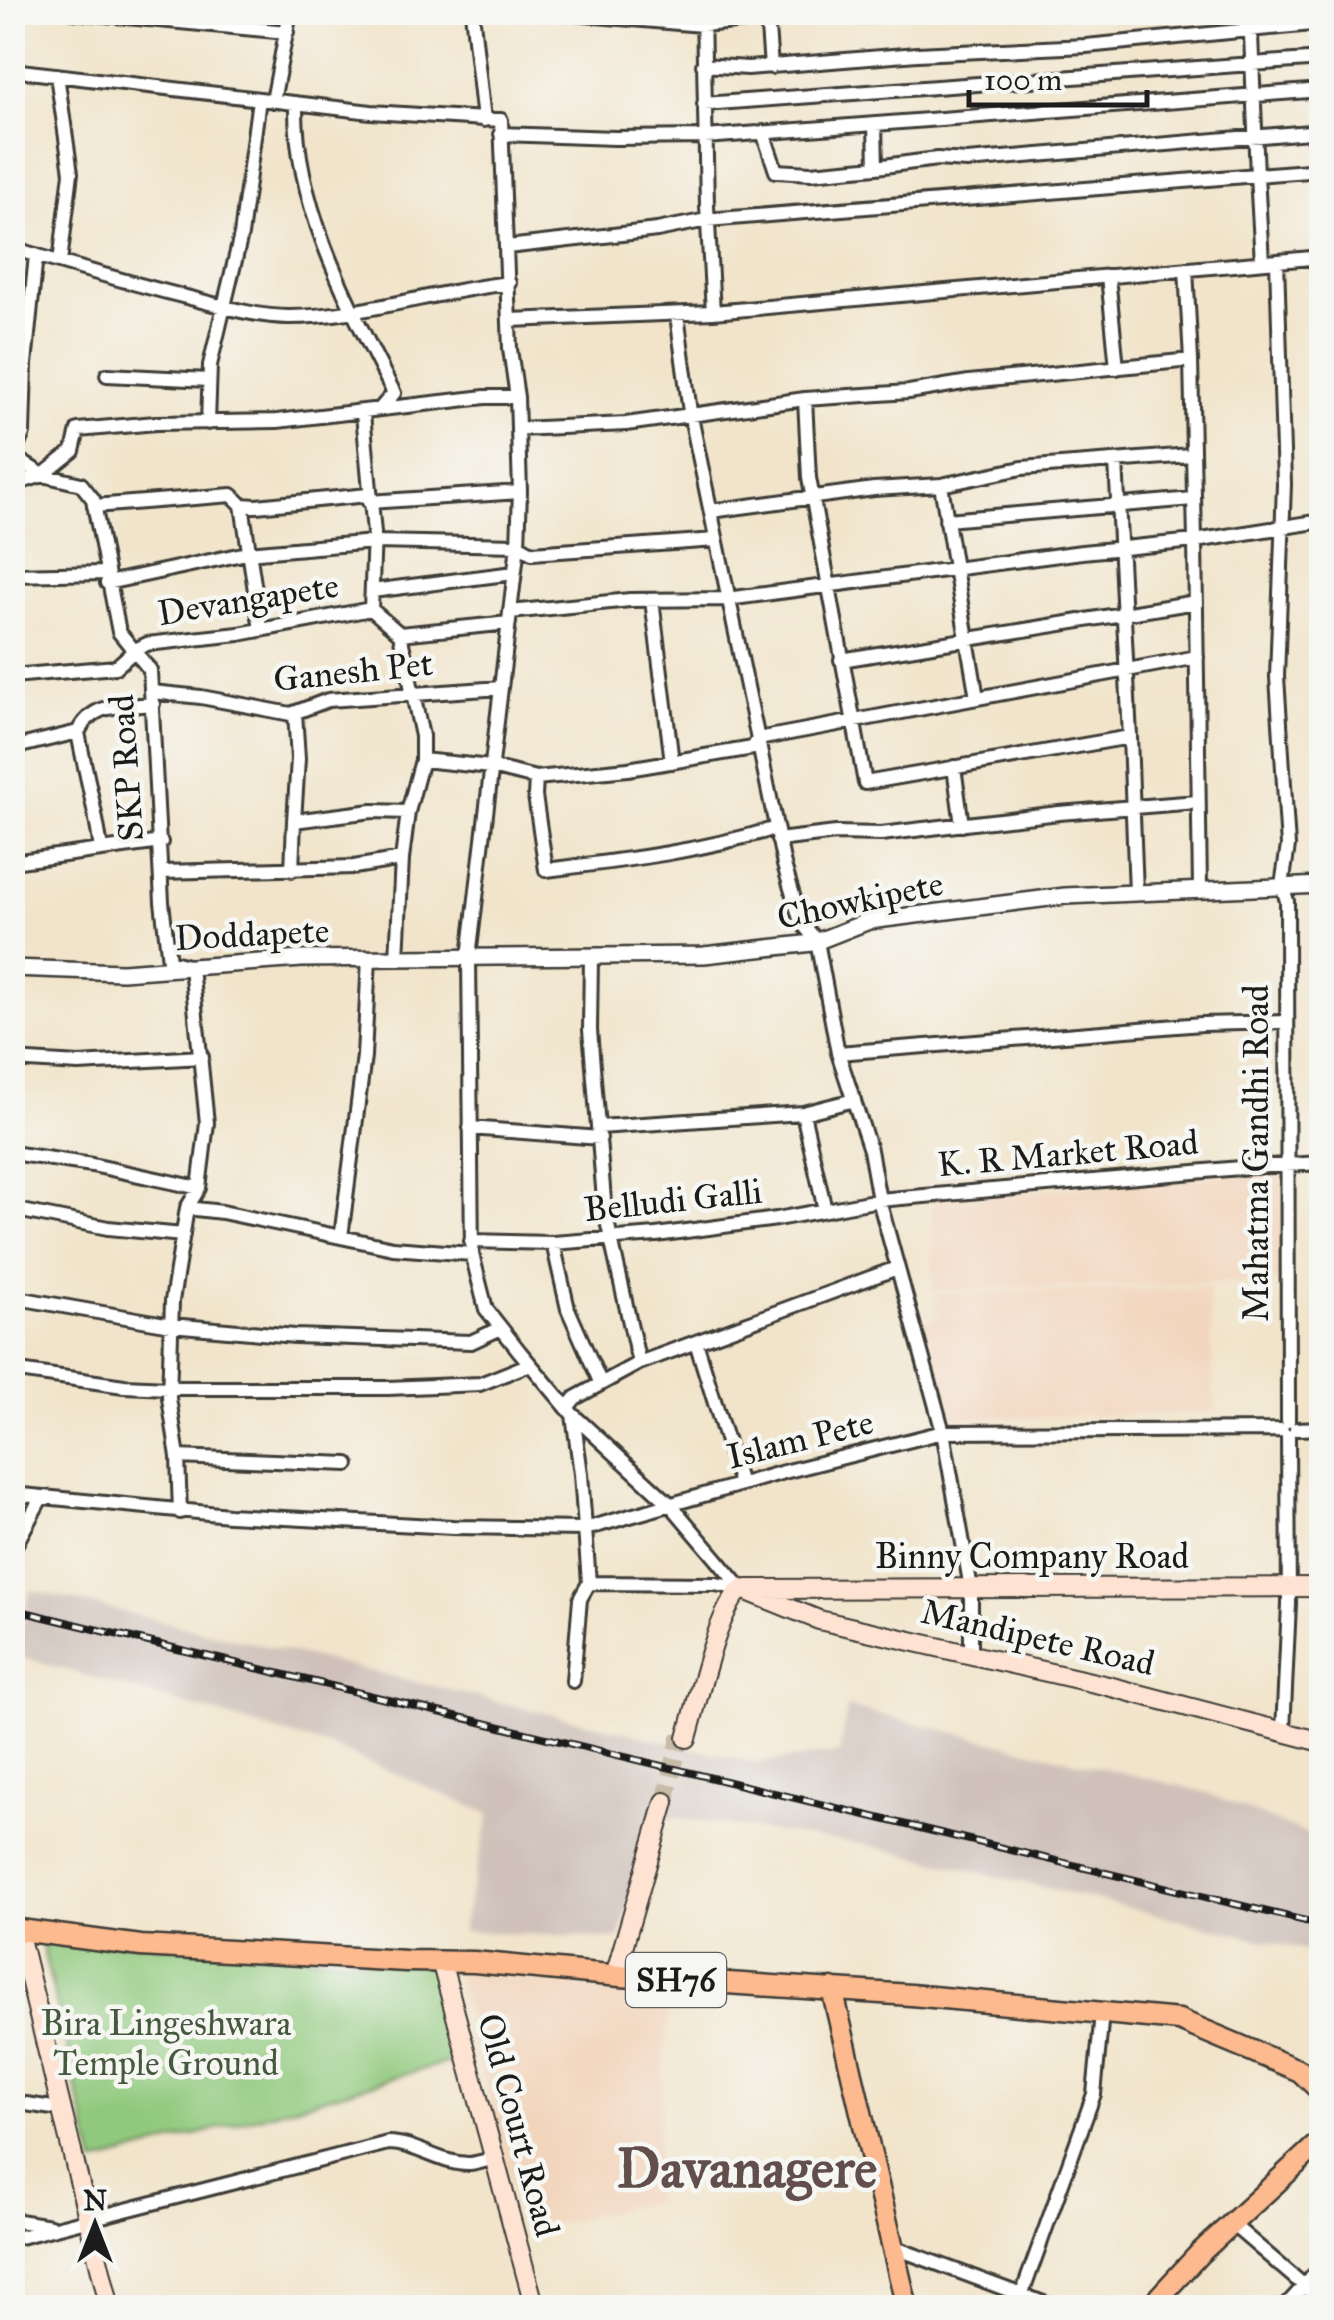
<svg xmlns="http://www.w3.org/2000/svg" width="1334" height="2320" font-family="'IM FELL Great Primer',serif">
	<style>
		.built { fill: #f2d5bd }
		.industrial { fill: #cfc1ba }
		.green { fill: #90c97d; stroke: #56724c; stroke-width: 2.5 }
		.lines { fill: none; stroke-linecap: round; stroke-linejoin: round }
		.secondary-tunnel { stroke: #c6bca7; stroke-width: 18; stroke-dasharray: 18 9; stroke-linecap: butt }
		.minor-casing { stroke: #3c3a36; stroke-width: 18 }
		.tertiary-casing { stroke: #3c3a36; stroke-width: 20 }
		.secondary-casing { stroke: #3c3a36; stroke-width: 22 }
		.primary-casing { stroke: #3c3a36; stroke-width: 25 }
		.minor { stroke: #fff; stroke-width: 12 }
		.tertiary { stroke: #fff; stroke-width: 15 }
		.secondary { stroke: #fee3d2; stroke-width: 18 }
		.primary { stroke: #fcba8e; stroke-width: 20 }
		.rail-casing { stroke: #1c1c1c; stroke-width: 8 }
		.rail { stroke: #f6f6f2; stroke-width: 4; stroke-dasharray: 11; stroke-linecap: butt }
		.labels { text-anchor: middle; stroke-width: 9; stroke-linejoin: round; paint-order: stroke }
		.shield { fill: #f6f6f2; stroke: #5d5d5c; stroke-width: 2.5 }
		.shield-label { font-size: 32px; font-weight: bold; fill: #1c1c1c }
		.street-label { font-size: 35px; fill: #1c1c1c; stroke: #f6f6f2 }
		.park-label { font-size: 35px; fill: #45593e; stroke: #f6f6f2 }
		.town-label { font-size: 55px; font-weight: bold; fill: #624f4b; stroke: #f6f6f2 }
	</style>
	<rect width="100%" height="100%" fill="#f6f6f2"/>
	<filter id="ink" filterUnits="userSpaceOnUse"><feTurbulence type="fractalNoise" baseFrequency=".01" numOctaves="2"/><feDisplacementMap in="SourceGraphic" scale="20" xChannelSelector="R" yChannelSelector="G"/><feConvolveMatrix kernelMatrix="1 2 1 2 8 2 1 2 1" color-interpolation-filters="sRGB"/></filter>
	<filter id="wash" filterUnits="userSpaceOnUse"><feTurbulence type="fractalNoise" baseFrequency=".0048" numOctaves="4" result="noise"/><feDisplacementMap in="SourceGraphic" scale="40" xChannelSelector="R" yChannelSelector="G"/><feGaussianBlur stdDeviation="2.25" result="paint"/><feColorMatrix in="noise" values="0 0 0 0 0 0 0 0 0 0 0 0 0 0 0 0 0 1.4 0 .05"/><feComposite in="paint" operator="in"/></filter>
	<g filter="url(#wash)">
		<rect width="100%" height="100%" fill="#f1e4ca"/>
		<path class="built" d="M1285,1172L1281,1281L933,1291L932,1199Z
			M1209,1288L1214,1410L1134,1415L955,1418L923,1322L937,1318L936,1294Z
			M453,1961L671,1978L654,2201L529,2230L514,2196Z"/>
		<path class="industrial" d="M31,1590L755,1763L839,1753L847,1707L1201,1791L1321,1840V1954L867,1845L653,1815L619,1939L461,1931L490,1814L332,1747L14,1655Z"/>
		<path class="green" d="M40,1937L435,1965L459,2059L95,2164Z"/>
	</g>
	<g filter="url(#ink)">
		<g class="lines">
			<path class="secondary-tunnel" d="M665,1802L681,1735"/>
			<defs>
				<path id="minor" d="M73,12L287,32
					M472,12L484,120
					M549,12L702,25L850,12
					M703,12L707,206L713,312
					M1250,12L1257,175L1322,170
					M767,15L771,67
					M703,65L748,68L917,54L1086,46L1322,23
					M12,70L371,112L501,120L510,349L517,397L520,492L518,545L469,957L472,1254L486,1309L520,1352L573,1415L671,1505L742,1589
					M57,75L71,173L60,262
					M273,101L290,12
					M296,103C294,205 349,305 394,393L380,409
					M704,104L1322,59
					M763,132L776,171L811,173L876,167L875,124
					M501,134L615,138L705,137L1322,90
					M876,167L937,159L967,161L1322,131
					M507,247L657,230L707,220L1257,175L1262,262
					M12,248C71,266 130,283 190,298C222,306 256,317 289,317C359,317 437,291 509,283
					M1319,258L1322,316
					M1277,261L1284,484L1277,677L1288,846L1282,885L1287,901L1288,1421
					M1186,269L1191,360
					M1108,276L1117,368
					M677,315L690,412L784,865L801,922L817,941L838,1053L870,1150L879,1200L943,1432L971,1588V1656
					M510,320L713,312L1322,257
					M1322,344V436
					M107,375L209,380
					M805,399L809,478L865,783L1130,737L1116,461
					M363,414L374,533L371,609L400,634L422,736V760L491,767L536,778L628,769L753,748L758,739L1197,657
					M208,423L210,365L241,235L259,99
					M518,429L626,424L805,399L909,392L969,382L1191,360L1195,541L1322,521
					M12,456L43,475L12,485
					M13,456L23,433L25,364L36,255
					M43,475L81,484L93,499L119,632L150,670L162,902L169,961L191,967L207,1123L199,1188L187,1208L172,1301L169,1398L178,1457L180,1512
					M43,475L73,451L78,430L156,423L277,421L485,397H517
					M941,485L1022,468L1191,455
					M369,502L520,492
					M242,505L261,630
					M94,506L232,495L242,505L256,506L368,495
					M711,511L874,489L941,485L977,698
					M946,520L1193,499
					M12,575L105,573
					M107,583L247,553L374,542L518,545L532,553L716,540
					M372,591L514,573
					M652,600L672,762
					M510,612L630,600L727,599L1082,552L1195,541L1200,889
					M400,634L509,623
					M841,660L1196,602
					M12,676L116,667L135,650L147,644L239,634L371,609
					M152,692L201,697L291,714L328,700L501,688
					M78,732C85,772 96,810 101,850
					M1130,737L1136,893
					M12,748L78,732C95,700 120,708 153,704
					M954,767L962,825
					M536,778L535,796L546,870C627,860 697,852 776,828
					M294,821L298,759L295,713
					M778,840L836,833L881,834L1059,813L1197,802
					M12,862L161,842
					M292,870L294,821L372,811L408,812
					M162,872L354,867L402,859L408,812L422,760
					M591,957L590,1030L605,1212L639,1363
					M397,958L402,859
					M838,1053L1202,1024L1286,1022
					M12,1060L79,1064L202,1057
					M803,1113L825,1210
					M599,1127L803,1113L854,1100
					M470,1128L600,1138
					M12,1153L92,1165L199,1188
					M187,1208L222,1212L393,1248L472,1254
					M12,1209L108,1228L183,1235
					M341,1237L364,1056L369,958
					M471,1241L553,1243L656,1235L777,1219L879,1200L1251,1167L1322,1163
					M553,1243L568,1309L601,1384
					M12,1297L171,1325L295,1336L471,1342L501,1328
					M696,1342L740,1484
					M12,1370L124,1386L169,1388H388L480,1384L530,1364
					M567,1408L575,1398L639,1363L897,1268
					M573,1415L581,1474L589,1583L715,1584L742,1589
					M1296,1429L1322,1428
					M178,1457L348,1464
					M12,1494L229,1515L453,1527L585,1529L784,1472L943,1432L1282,1430
					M12,1551L41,1498
					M573,1681L580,1599L589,1583
					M1283,1731L1289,1604L1288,1436
					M12,2102L60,2109
					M12,2220L50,2226
					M1232,2224L1322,2301
					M12,2239L388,2143C416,2143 442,2165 470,2164C478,2163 487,2160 495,2158
					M890,2246L1057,2308
					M1022,2294L1094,2094L1102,2013
					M1284,2308L1322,2266"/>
				<path id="tertiary" d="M12,968L122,972L302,959L704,955L813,943L869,921L1065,896L1322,885"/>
				<path id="secondary" d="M742,1589L819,1620L1108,1686L1322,1742
					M747,1589L1322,1587
					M687,1738C697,1705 717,1608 742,1589
					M18,1930L110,2308
					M441,1961L535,2308
					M615,1975L665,1802"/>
				<path id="primary" d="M12,1929L141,1946L406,1961L474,1962L620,1976L911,1995L1179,2020L1300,2071L1322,2092
					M832,1989L907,2308
					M1149,2308L1200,2253L1322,2140"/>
			</defs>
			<use href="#minor" class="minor-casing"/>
			<use href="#tertiary" class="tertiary-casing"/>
			<use href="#secondary" class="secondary-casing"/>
			<use href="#primary" class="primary-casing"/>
			<use href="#minor" class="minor"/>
			<use href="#tertiary" class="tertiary"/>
			<use href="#secondary" class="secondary"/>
			<use href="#primary" class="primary"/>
			<defs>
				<path id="rail" d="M12,1609L1322,1925"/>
			</defs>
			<use href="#rail" class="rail-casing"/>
			<use href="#rail" class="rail"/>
		</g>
	</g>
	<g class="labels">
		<rect class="shield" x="626" y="1953" width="100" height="54" rx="8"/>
		<g class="shield-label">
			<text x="676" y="1991">SH76</text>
		</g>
		<g class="street-label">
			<text transform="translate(248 599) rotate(-9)" y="12">Devangapete</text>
			<text transform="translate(353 671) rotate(-6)" y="12">Ganesh Pet</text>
			<text transform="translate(126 768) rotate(-94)" y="12">SKP Road</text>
			<text transform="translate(860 900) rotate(-12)" y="12">Chowkipete</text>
			<text transform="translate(252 934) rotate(-3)" y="12">Doddapete</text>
			<text transform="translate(1068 1153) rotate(-5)" y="12">K. R Market Road</text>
			<text transform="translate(1256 1153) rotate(-90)" y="12">Mahatma Gandhi Road</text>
			<text transform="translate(673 1200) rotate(-6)" y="12">Belludi Galli</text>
			<text transform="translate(800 1439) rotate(-14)" y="12">Islam Pete</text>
			<text x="1032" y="1568">Binny Company Road</text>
			<text transform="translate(1038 1637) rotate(13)" y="12">Mandipete Road</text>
			<text transform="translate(519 2125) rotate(75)" y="12">Old Court Road</text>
		</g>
		<g class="park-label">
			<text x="166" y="2035">Bira Lingeshwara<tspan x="166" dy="40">Temple Ground</tspan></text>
		</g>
		<g class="town-label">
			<text x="747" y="2187">Davanagere</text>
		</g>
	</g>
	<rect width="1334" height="2320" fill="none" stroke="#f6f6f2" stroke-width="50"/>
	<g transform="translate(95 2225)" stroke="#f6f6f2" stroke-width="8" paint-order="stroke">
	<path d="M0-8L18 38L0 25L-18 38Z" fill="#1c1c1c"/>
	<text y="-15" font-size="28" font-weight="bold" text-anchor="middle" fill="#1c1c1c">N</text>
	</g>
	<path d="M969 90v15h178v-15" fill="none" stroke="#1c1c1c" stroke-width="5"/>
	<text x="984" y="90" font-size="30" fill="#1c1c1c" stroke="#f6f6f2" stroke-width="8" paint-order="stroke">100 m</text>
</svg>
